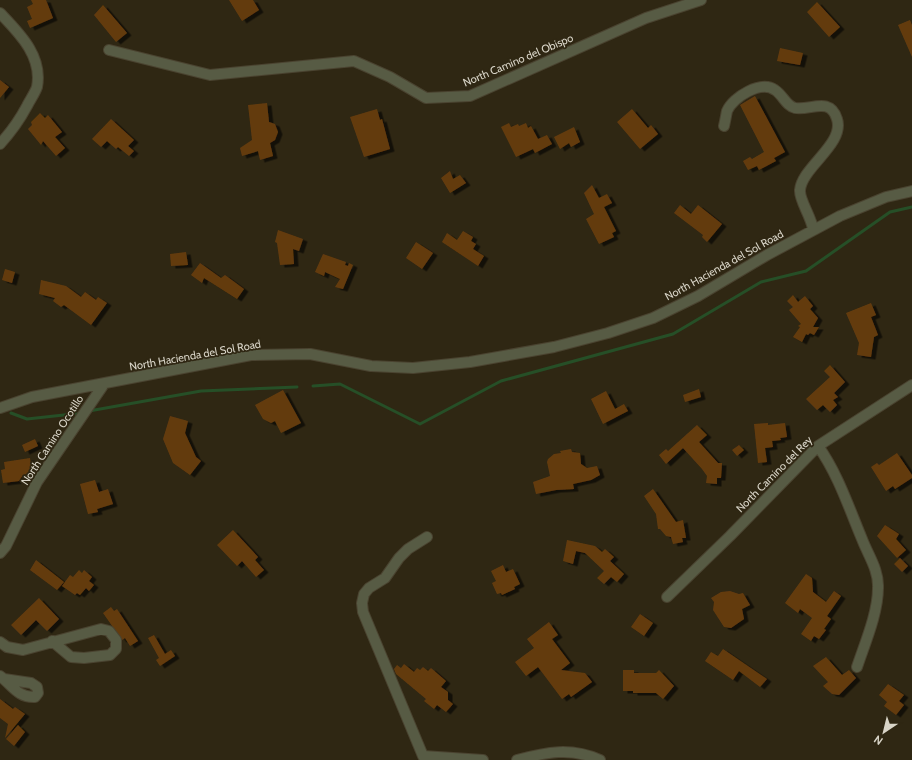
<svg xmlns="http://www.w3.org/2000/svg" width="912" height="760" font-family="Cabin,sans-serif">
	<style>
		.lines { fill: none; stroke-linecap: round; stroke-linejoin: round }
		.stream { stroke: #264f27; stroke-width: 3 }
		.building { fill: #643b0f; filter: url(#shadow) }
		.minor-casing { stroke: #4a4330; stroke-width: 12 }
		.minor { stroke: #575b44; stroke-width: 10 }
		.labels { text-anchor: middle; stroke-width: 3.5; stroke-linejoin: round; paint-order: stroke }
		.street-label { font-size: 11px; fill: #d9d5c8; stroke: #2f2713 }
	</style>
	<defs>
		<filter id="shadow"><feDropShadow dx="4.5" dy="2.5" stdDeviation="0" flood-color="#0009"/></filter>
	</defs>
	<rect width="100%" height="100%" fill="#2f2713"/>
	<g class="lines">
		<path class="stream" d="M313,386L340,384L420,424L501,381L673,334L761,282L806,271L890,212L912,207
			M89,411L201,391L297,387
			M11,413L27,419L82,413"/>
	</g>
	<path class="building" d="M31,0H46L53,18L30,28L27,21L32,19L27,7L33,4Z
		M229,0H253L259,10L242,21Z
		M817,2L840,27L829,37L807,12Z
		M103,5L127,33L116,42L94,15Z
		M910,20L912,25V57L898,25Z
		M780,48L803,53L800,65L777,61Z
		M0,80L9,87L0,98Z
		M755,96L785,152L774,158L776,161L759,170L757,166L748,170L743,161L750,157L752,159L764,152L740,105Z
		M267,103L269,122L275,124L278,132L275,140L270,143L273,156L260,160L258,151L242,156L240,148L252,140L248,105Z
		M377,109L380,120L382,119L390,149L364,157L350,117Z
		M632,109L648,128L651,125L658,134L640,149L617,122Z
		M40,113L45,118L48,115L62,132L55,137L65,148L56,156L43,141L41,145L28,129L32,125L31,122Z
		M111,119L134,140L128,146L134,151L129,156L118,147L116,149L107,141L101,147L92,139Z
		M509,123L511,127L518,124L519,126L526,123L528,128L531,126L538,139L547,135L552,144L535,153L533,149L516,157L501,127Z
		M574,127L580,142L571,147L569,143L560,149L554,137Z
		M450,171L453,179L460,175L466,183L450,193L441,178Z
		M592,185L599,198L607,194L612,203L604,207L616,231L612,233L614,237L599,244L586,219L594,214L584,193Z
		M680,205L691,214L698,205L722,224L707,242L702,237L703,235L674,213Z
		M278,230L303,239L299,251L293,249L294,264L280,265L277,243L275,242Z
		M463,231L473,237L471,241L476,244L473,249L484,256L478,266L442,242L447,233L457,240Z
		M416,242L433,253L422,269L406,258Z
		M186,252L188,265L171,266L170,254Z
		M323,254L346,262L345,265L348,266L349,263L353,265L343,289L335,287L340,279L325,272L324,276L315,272Z
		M200,263L221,278L225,275L244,289L237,299L204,278L202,283L191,275Z
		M5,269L15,272L12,283L2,280Z
		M41,280L66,286L81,297L85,292L96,300L98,297L107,303L91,325L64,305L61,307L53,301L55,298L39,294Z
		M793,295L798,302L805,296L813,306L810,309L818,318L813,327H819L814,335L810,333L808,335L806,334L802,342L793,337L800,327L798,326L801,324L789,310L793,307L787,301Z
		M871,303L876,315L871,317L878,335L874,337L871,357L857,355L859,343L846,313Z
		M830,365L845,382L834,393L838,397L833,400L837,405L830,412L823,405L817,410L806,399L830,377L824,371Z
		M699,389L701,397L685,402L683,395Z
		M283,390L301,423L281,433L275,421L271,423L263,419L255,405Z
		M606,391L615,409L624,404L628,411L603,424L591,399Z
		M170,416L188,421L185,433L196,457L201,461L190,475L173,463L163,439Z
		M768,423V425L785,423L787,437L780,438L781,440L772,441L773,447L765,448L767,462L758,463L754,424Z
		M697,425L707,435L699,442L718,463H722L721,478H717V484L706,483L707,476L702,469L683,448L666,464L659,455L666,449L668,451Z
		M35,439L38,446L25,452L22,445Z
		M739,445L744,450L737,456L732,450Z
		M571,449L572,452L580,453L581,464L587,468L597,466L600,475L591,480L573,484L574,489L556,490L536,494L533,482L550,476L547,462L548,459L554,454L561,453L560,451Z
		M897,453L912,475V478L895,489L893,486L886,491L871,467L877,463L879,465Z
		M30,458L32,473L23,475L19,481L3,483L1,470L5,469L4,462Z
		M95,480L99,492L108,489L113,504L97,509L98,512L88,514L80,484Z
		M653,489L676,522L683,520L686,538H682L683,542L673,544L671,537L666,536L660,529H658L656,514L644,496Z
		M885,525L899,534L896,539L906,550L897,558L877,536Z
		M233,530L258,557L255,560L264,570L256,577L242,561L237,566L217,545Z
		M567,540L595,546L602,552L605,549L614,557L610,561L624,574L617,582L611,577L604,584L597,578L604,571L585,553L576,551L573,564L563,561Z
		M900,558L908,566L902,572L894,564Z
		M36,560L64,582L57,590L30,570Z
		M503,565L506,572L513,569L520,584L514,587L515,589L502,595L501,593L497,594L492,583L496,581L491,571Z
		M79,570L82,573L84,570L92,577L89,581L94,585L89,591L86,588L80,595L77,593L75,595L62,586L70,575L73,577Z
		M806,574L812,578L813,592L826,602L834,591L841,596L827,616L831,619L824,629L826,630L819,639L814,636L811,641L801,634L812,618L800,609L798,613L785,603Z
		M730,591L739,594L743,593L750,605L742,609L744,619L731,628L724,627L713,610L714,602L711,598L721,592Z
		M39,598L59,619L47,631L36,620L21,635L11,625Z
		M111,607L114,611L117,609L138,641L130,646L125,638L122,640L103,613Z
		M640,614L653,623L644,636L631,627Z
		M549,622L558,635L552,639L570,663L561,670L585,673L592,682L571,697L569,694L562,699L538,667L526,676L515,662L534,648L527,639Z
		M154,635L165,654L171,650L175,656L160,666L156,660L159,658L148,638Z
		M723,649L767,679L760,687L739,671L733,680L705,661L711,652L718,656Z
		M826,657L842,675L849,670L856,678L839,695L832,694L823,686L828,682L813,666Z
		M404,664L414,672L417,668L420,670L423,667L428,671L431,668L446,681L441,687L448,692V700L453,704L446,712L437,705L434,709L424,701L426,699L396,674L394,669L397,665L401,668Z
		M623,670H634V673H656L659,670L674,686L663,699L656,693H633V691H623Z
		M888,684L904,695L899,701L904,705L896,715L884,706L887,702L879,695Z
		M0,699L13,709L15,707L25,714L5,738L8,724L0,718Z
		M18,725L25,732L14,746L6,739Z"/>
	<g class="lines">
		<defs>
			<path id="minor" d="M0,13C19,33 43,56 37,87C35,93 30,100 27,106C19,121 11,132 0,144
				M109,50L210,75L354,61L390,77L426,98L470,96L646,18L701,0
				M724,126C725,122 726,116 727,111C733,97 761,80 775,90C783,95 786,106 795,108C810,111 830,96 837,119C845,144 802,167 800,190C799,200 811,216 813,229
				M0,408L32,397L251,355L310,354L371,366L413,368L470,362L554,347L608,333L653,318L698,296L767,255L840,216L886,197L912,191
				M818,446C838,474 849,508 862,539C868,555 879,570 878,588C878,613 865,643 857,667
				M427,537L408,549L399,558L385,578L369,588L364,594L362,603L363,612L423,756L483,760
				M0,553L6,546L37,482L104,384
				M667,597L730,536L818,446L912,385
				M0,642L7,647L23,650L101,629L109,631L116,640V649L110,655L84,658L71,657L52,641
				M0,676C12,685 18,698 35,697L38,693L37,687L31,683L4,679
				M517,760C546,752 571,747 600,760"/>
		</defs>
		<use href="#minor" class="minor-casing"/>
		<use href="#minor" class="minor"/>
	</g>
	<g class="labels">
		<g class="street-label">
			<text transform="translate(518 60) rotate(-23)" y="4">North Camino del Obispo</text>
			<text transform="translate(724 265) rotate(-29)" y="4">North Hacienda del Sol Road</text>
			<text transform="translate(195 355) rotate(-10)" y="4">North Hacienda del Sol Road</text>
			<text transform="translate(52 440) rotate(-57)" y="4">North Camino Ocotillo</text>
			<text transform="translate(774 474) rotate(-45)" y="4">North Camino del Rey</text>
		</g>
	</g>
	<g transform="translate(884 732) rotate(215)" stroke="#2f2713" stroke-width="3" paint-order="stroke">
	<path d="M0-3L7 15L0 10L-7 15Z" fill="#d9d5c8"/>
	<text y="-6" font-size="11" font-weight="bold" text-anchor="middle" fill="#d9d5c8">N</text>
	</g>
</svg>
